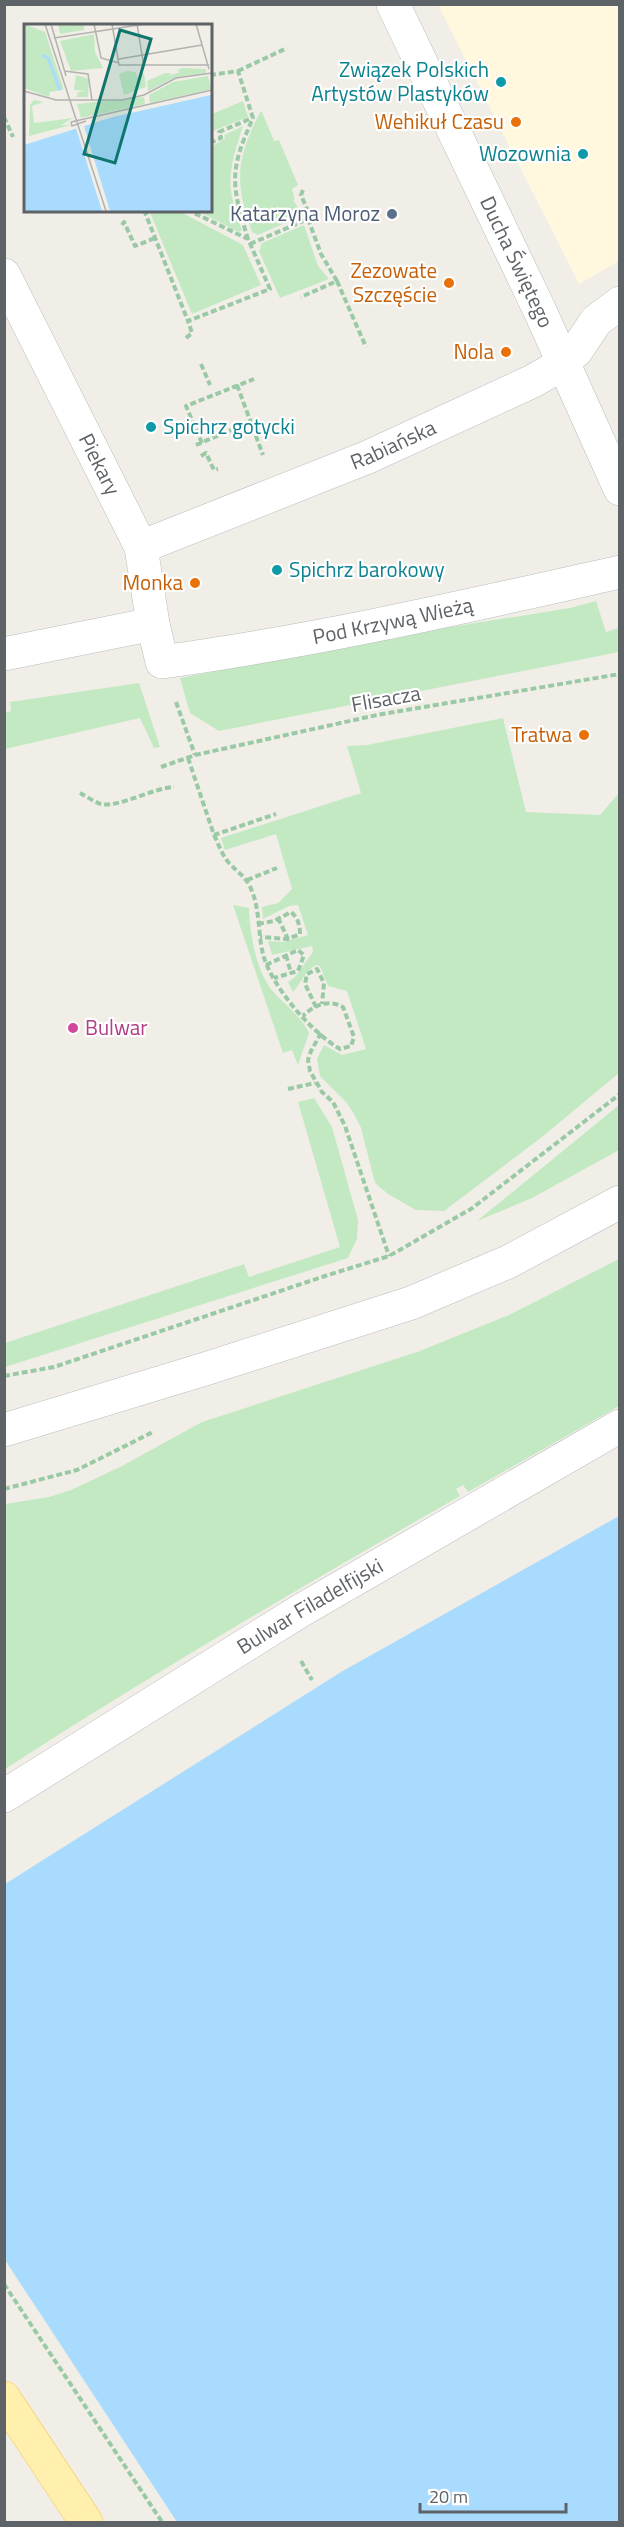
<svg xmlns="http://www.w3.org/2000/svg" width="624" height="2527" font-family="'Titillium Web',sans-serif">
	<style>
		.commercial { fill: #fff7de }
		.green { fill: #c3e9c3 }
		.water { fill: #a9dbff }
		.pier { fill: #f1eee7 }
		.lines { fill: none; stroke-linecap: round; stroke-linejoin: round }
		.minor-casing { stroke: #b9bcc1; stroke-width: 34 }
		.major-casing { stroke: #f7c859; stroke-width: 34 }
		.path { stroke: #9ac9a6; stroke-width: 4; stroke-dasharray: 6 3; stroke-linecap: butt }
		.minor { stroke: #fff; stroke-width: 33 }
		.major { stroke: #fff0ae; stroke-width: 33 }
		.culture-dot { fill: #0f9aa8; stroke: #fff; stroke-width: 2 }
		.food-dot { fill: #e8710a; stroke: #fff; stroke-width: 2 }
		.service-dot { fill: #5c6f8a; stroke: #fff; stroke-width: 2 }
		.hotel-dot { fill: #d1479c; stroke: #fff; stroke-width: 2 }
		.labels { text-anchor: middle; stroke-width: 4.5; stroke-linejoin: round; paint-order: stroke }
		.culture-label { font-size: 21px; fill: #0d838f; stroke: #fff; text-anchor: end }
		.food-label { font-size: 21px; fill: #c56008; stroke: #fff; text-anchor: end }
		.service-label { font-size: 21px; fill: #4e5e75; stroke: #fff; text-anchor: end }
		.street-label { font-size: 21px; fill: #5e6368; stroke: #fff }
		.hotel-label { font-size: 21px; fill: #b23c85; stroke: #fff; text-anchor: start }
		.inset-river { fill: none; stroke: #a9dbff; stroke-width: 3 }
		.inset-road { fill: none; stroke: #b2b2b0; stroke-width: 1.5 }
		.view { fill: #0f766e; fill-opacity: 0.15; stroke: #0f766e; stroke-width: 3 }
		.inset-edge { fill: none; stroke: #5e6368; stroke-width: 3 }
	</style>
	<rect width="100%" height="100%" fill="#f1eee7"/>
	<path class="commercial" d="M438,5H619V261L579,284Z"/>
	<path class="green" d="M243,101L248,117L210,132V115Z
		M260,112H262L274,141L279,140L298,185L292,189L295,199L293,200L303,215L258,235L252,232C234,181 236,160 260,112Z
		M243,126C228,173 225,183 242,230L239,232L196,210H210V147L225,139L224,135Z
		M149,210H177L243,245L261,285L192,314Z
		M304,225L318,266L329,279L280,298L259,251L262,243Z
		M596,601L606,632L619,628V652L219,731L190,713L180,678L407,634L570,608Z
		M139,683L160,747L154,748L140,718L5,749V713L11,711L10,702Z
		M503,718L526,812L600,815L619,793V1073L542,1137L444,1211L416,1210L388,1194L375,1183L361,1128L354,1114L346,1102L320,1076L317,1059L324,1045L342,1055L366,1049L347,991L328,986L320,966L316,965C304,972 302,982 293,992L288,982L295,977L313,952L312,946L272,955L268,941L284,942L308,935L298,905L289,906L263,919L262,907L278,903L292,889L276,834L225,850L221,838L361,793L347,746L367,745Z
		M233,905L249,908C250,933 255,966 270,988C283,1004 300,1014 309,1033L298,1065L292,1050L283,1053Z
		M314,1098L332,1127L358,1220L357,1239L348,1258L5,1367V1343L244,1264L249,1277L340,1247L298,1102Z
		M619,1105V1150L532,1198L477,1221Z
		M619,1259V1406L468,1492L463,1485L456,1489L460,1496C306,1584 153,1673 5,1769V1504L49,1497L71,1490L122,1466L202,1422L420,1351L469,1331L509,1315Z"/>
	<path class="water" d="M619,1516V2522H5V1884L341,1672Z"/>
	<path class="pier" d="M5,2260L177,2522H4Z"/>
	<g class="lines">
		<defs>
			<g id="minor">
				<path id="s1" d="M393,4L540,311L620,489"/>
				<path id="s2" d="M4,275L141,547L153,624L162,662C316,641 468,606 620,572"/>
				<path id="s3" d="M141,547L368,457L533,381L557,367L576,351L596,321L620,303"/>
				<path d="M4,654L153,624"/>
				<path d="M4,1430L205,1369L411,1303L508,1262L620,1202"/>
				<path id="s4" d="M4,1796L300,1611L620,1426"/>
			</g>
			<path id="major" d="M4,2398L86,2522"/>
		</defs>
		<use href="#minor" class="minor-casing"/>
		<use href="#major" class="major-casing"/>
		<path class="path" d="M238,71L287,48
			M210,75L238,71L253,118C229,171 231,184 248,239
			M24,101L26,104
			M4,117L13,137
			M210,143L221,138L219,132L252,118
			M303,190L301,195L307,209L308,219
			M144,210L188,321L270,289L248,239L188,210
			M122,225L124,222L135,246L155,238
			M250,244L308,219L321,254L337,281L301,297
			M337,281L366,347
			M186,338L192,333L188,321
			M201,364L210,385
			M237,385L263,455
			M202,443L186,406L254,379
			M196,445L231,430
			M201,456L206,453L214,470L218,469
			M176,702L195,755
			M188,758L214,835L276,814
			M161,767L195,755L377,715L620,674
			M80,793C86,796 94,802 101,804C118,808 153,788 174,787
			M214,835C219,845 222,855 229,863C239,874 246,876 252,891C260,911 258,934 263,954C271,986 312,1033 340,1049L351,1046L354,1037L343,1007C328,999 314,1005 303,1016
			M247,880L277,868
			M4,889H5
			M278,918L288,939
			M258,924L274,921L291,912C298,918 300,925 300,934L288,939L260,937
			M286,955L291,973
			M266,965L298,950L304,955L298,971L274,978
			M316,1007L305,984L307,974L317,969L324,983L322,1004
			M321,1033L311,1051L308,1060L310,1071L322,1092L333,1102L345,1126L389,1256
			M288,1089L315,1083
			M4,1376L54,1367L325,1276L389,1256L471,1209L620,1094
			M4,1489L77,1470L153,1432
			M301,1661L312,1680
			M4,2284L162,2522"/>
		<use href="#minor" class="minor"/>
		<use href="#major" class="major"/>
	</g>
	<g class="culture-dot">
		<circle cx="501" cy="82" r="6"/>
		<circle cx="583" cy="154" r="6"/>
		<circle cx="151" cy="427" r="6"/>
		<circle cx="277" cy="570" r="6"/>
	</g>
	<g class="food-dot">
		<circle cx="516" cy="122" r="6"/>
		<circle cx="449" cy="283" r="6"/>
		<circle cx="506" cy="352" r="6"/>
		<circle cx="195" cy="583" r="6"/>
		<circle cx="584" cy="735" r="6"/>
	</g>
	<circle class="service-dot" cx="392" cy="214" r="6"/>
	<circle class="hotel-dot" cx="73" cy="1028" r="6"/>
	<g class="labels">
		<g class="culture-label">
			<text x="489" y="77">Związek Polskich<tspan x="489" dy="24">Artystów Plastyków</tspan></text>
			<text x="571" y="161">Wozownia</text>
			<text x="163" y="434" text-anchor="start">Spichrz gotycki</text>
			<text x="289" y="577" text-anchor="start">Spichrz barokowy</text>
		</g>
		<g class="food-label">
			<text x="504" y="129">Wehikuł Czasu</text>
			<text x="437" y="278">Zezowate<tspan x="437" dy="24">Szczęście</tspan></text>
			<text x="494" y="359">Nola</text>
			<text x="183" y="590">Monka</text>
			<text x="572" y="742">Tratwa</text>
		</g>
		<g class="service-label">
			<text x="380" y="221">Katarzyna Moroz</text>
		</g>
		<g class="street-label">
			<text dy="7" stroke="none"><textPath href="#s1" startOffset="286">Ducha Świętego</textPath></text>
			<text dy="7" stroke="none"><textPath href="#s3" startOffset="272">Rabiańska</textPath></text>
			<text dy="7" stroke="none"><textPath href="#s2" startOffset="212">Piekary</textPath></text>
			<text dy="7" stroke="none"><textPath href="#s2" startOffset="656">Pod Krzywą Wieżą</textPath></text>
			<text transform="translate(386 699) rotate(-10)" y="7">Flisacza</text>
			<text dy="7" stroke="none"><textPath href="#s4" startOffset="360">Bulwar Filadelfijski</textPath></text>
		</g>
		<g class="hotel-label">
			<text x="85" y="1035">Bulwar</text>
		</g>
	</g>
	<g transform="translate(24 24)">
		<rect width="188" height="188" fill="#f1eee7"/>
		<path d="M0,0L21,8L39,63V66L26,68L25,73L0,64ZM34,0H60V6L36,10ZM70,10L71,28L79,44L47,47L36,17ZM158,44L182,45V49L152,53L124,67L123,57L141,49H148L144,52L156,48L153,46ZM103,47L111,48L114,54L120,49L122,63L100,71L95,50ZM52,51L65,55L64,73H52L54,68L63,67L50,66ZM184,52L187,65L126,79L125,71L149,58ZM120,73L121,80L61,93L57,94L53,80ZM10,76L20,78L8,82L10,99L49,94L37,101H47L5,112L6,81Z" fill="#c3e9c3"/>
		<path d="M187,71V187H0V121L89,93Z" fill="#a9dbff"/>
		<path d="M59,99L86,187H78L51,101Z" fill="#f1eee7"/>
		<path class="inset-river" d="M18,31L24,34L36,66"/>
		<path class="inset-road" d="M21,0L82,187M27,0L42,52M70,0L77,34L95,39M88,0L95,41H185M113,0L120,43M172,0L185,45M30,14L121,0M95,35L178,21M40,47L64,50L68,76M0,67L32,76H98L120,71L152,54L188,49M47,98L188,66M47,98L48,102L62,97"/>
		<path class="view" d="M96,6L127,15L91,139L60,130Z"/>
		<rect width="188" height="188" class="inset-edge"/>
	</g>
	<rect width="624" height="2527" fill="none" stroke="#5e6368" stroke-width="12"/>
	<path d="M420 2503v9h146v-9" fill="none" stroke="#5e6368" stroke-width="3"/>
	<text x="429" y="2503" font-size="18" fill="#5e6368" stroke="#ffffff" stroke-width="4.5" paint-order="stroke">20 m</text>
</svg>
